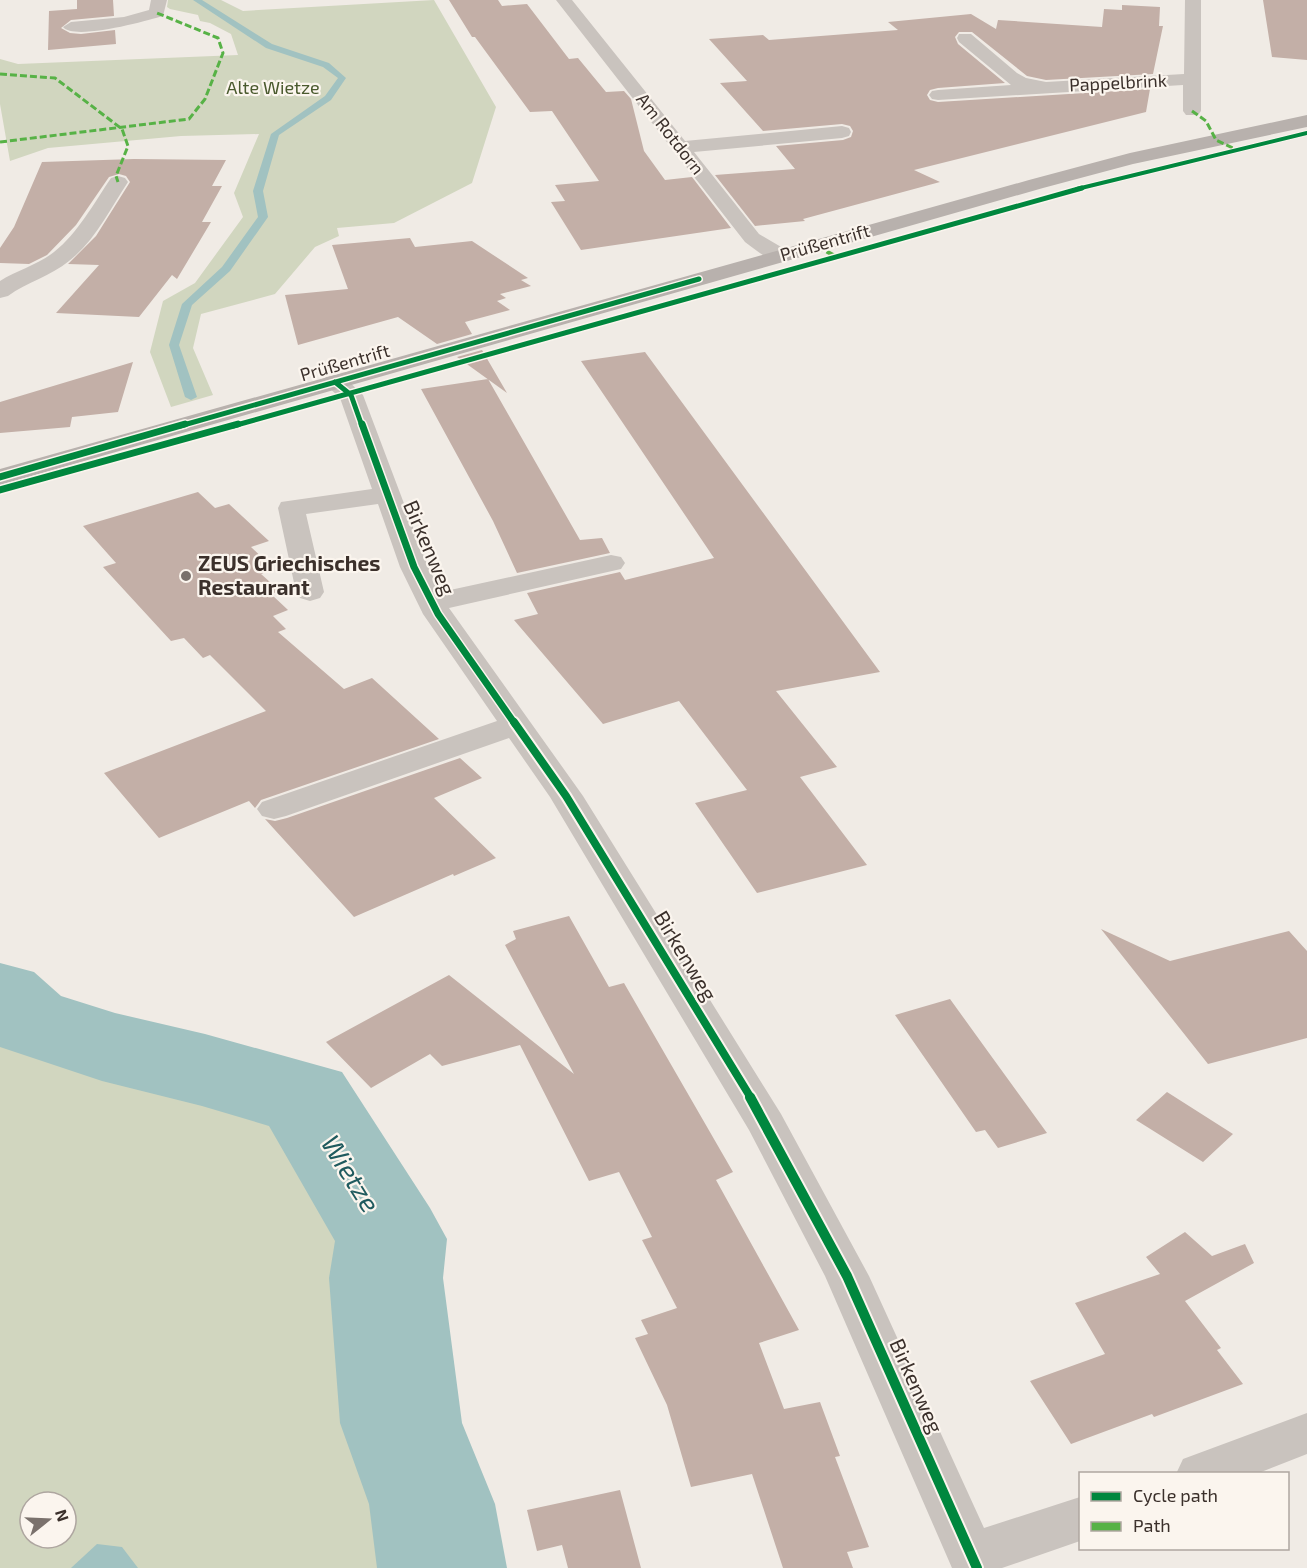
<svg xmlns="http://www.w3.org/2000/svg" width="1307" height="1568" font-family="'Exo 2',sans-serif">
	<style>
		.green { fill: #d1d6bf; fill-rule: evenodd }
		.water { fill: #a1c2c1 }
		.lines { fill: none; stroke-linecap: round; stroke-linejoin: round }
		.stream { fill: #a1c2c1; fill-rule: evenodd }
		.river { fill: #a1c2c1; fill-rule: evenodd }
		.building { fill: #c3afa7 }
		.minor { fill: #c9c3be; fill-rule: evenodd }
		.major { fill: #b8b1ad; fill-rule: evenodd }
		.quiet-far1 { stroke: #57b246; stroke-width: 3; stroke-dasharray: 7 3; stroke-linecap: butt }
		.quiet { stroke: #57b246; stroke-width: 4; stroke-dasharray: 8 4; stroke-linecap: butt }
		.cycleway-far4-casing { stroke: #fbf5ee; stroke-width: 6 }
		.cycleway-far3-casing { stroke: #fbf5ee; stroke-width: 8 }
		.cycleway-far2-casing { stroke: #fbf5ee; stroke-width: 10 }
		.cycleway-far1-casing { stroke: #fbf5ee; stroke-width: 12 }
		.cycleway-casing { stroke: #fbf5ee; stroke-width: 14 }
		.cycleway-far4 { stroke: #00873e; stroke-width: 4 }
		.cycleway-far3 { stroke: #00873e; stroke-width: 5 }
		.cycleway-far2 { stroke: #00873e; stroke-width: 7 }
		.cycleway-far1 { stroke: #00873e; stroke-width: 8 }
		.cycleway { stroke: #00873e; stroke-width: 10 }
		.poi-dot { fill: #7a716c; stroke: #fbf5ee; stroke-width: 2 }
		.labels { text-anchor: middle; stroke-width: 4.5; stroke-linejoin: round; paint-order: stroke }
		.far-street-label { font-size: 18px; fill: #3b302b; stroke: #fbf5ee }
		.far-park-label { font-size: 18px; fill: #4a5a2e; stroke: #fbf5ee }
		.street-label { font-size: 21px; fill: #3b302b; stroke: #fbf5ee }
		.poi-label { font-size: 21px; font-weight: bold; fill: #3b302b; stroke: #fbf5ee; text-anchor: start }
		.near-water-label { font-size: 27px; font-style: italic; fill: #1f5a5e; stroke: #fbf5ee }
	</style>
	<rect width="100%" height="100%" fill="#f0ebe5"/>
	<path class="green" d="M168,0H221L243,11L434,0L496,107L472,183L394,223L337,228L339,236L315,247L275,294L201,314L193,348L213,395L171,407L150,352L163,301L195,283L243,217L234,193L259,134L181,136L48,148L10,161L0,104V59L18,64L238,55L231,34L210,23L200,21L198,15L170,9L167,7Z
		M0,973L39,1011L131,1035L320,1090L406,1240L401,1277L417,1416L447,1502L458,1568H0ZM30,1502H66V1538H30Z"/>
	<path class="water" d="M97,1544L122,1547L138,1568H71Z"/>
	<g class="lines">
		<path class="stream" d="M193,0H202L272,44L329,63L346,78L331,100L279,135L263,191L268,217L230,271L192,305L179,345L197,397L191,400L185,397L169,345L182,304L222,267L258,217L253,191L271,134L325,96L338,78L323,67L266,48Z"/>
		<path class="river" d="M0,963L34,972L61,996L115,1013L205,1034L342,1072L430,1208L447,1239L443,1278L462,1423L495,1504L507,1568H377L369,1504L340,1423L329,1278L335,1241L269,1126L202,1106L102,1081L0,1047Z"/>
	</g>
	<path class="building" d="M77,0H113L114,16L71,20L61,28L70,33L81,34L115,30L116,44L48,50L49,11L77,9Z
		M449,0H498L502,6L527,4L569,59L578,58L606,92L624,91L631,99L644,151L665,180L692,177L731,228L581,250L551,202L565,201L555,185L599,181L552,111L530,112L475,37H472Z
		M1263,0H1307V60L1272,57Z
		M1122,5L1160,7L1159,26H1163L1153,74L1046,80L1027,76L972,32H959L955,37L958,44L1005,83L938,88L930,90L927,95L930,100L938,102L1150,89L1146,112L914,170L940,182L803,219L805,221L755,226L715,175L795,169L776,146L843,140L851,137L853,131L850,126L842,124L763,131L720,83L747,81L709,39L763,35L769,40L898,30L888,22L971,14L996,29L998,20L1102,27L1104,9L1122,10Z
		M134,159L226,160L212,186H222L202,222H211L177,279L172,275L139,317L56,313L99,265L68,264L96,236L130,182L126,176L119,174L109,177L76,225L47,255L29,264L0,263V248L14,227L42,162Z
		M410,238L415,247L472,241L528,278L521,280L531,286L500,294L506,298L497,301L510,310L465,322L472,334L437,344L398,317L298,345L285,295L348,289L332,245Z
		M482,350L507,393L457,357Z
		M645,352L880,672L776,691L837,767L800,777L867,865L757,893L695,803L747,790L679,701L603,724L514,620L538,614L527,593L620,572L625,580L714,558L581,361Z
		M133,362L118,412L72,417L70,427L0,433V402Z
		M488,379L580,540L602,538L610,553L517,573L493,521L421,389Z
		M198,492L215,508L229,504L269,541L251,547L274,569L261,574L280,591L271,594L288,610L273,616L286,629L278,632L344,689L372,678L439,739L261,800L255,808L249,801L159,838L104,773L266,711L210,655L203,658L184,638L171,641L103,567L116,563L83,526Z
		M460,758L482,778L434,798L496,858L454,876L453,874L354,917L265,819L275,821L287,818Z
		M569,916L609,987L624,983L733,1172L716,1180L799,1330L759,1343L784,1409L820,1402L840,1456L835,1457L869,1547L847,1552L853,1568H783L752,1474L691,1487L667,1405L635,1338L648,1334L641,1320L677,1308L642,1240L652,1237L619,1172L589,1181L520,1045L442,1066L430,1054L371,1088L326,1042L449,975L574,1074L505,945L516,939L513,931Z
		M1101,929L1170,961L1289,931L1307,951V1038L1208,1064Z
		M950,999L989,1053L1047,1133L998,1148L985,1130L976,1132L895,1015Z
		M1167,1092L1233,1134L1203,1162L1136,1120Z
		M1185,1232L1212,1256L1245,1244L1254,1263L1185,1301L1221,1348L1217,1350L1243,1384L1154,1417L1152,1414L1071,1444L1030,1381L1105,1354L1075,1303L1160,1274L1146,1257Z
		M620,1490L641,1568H568L562,1545L537,1551L527,1510Z"/>
	<g class="lines">
		<path class="minor" d="M151,0H167L163,16C146,21 74,41 63,27L71,22L124,17L149,10Z
			M556,0H572L685,141L842,126L849,128L851,132L849,136L842,138L694,152L759,234L788,251L791,256L788,261C771,265 758,251 745,242Z
			M1185,0H1201V111L1198,115H1186L1183,111V85L938,100L932,99L929,95L932,91L938,90L1011,85L959,42L957,38L959,34H971L1017,73L1026,78L1046,82L1184,74Z
			M118,176L125,178L128,182C110,209 95,241 69,261C51,276 27,282 8,296L0,298V281C17,270 38,265 54,252C78,233 94,203 111,178Z
			M335,375L344,377L363,395L428,567L441,592L611,555L621,557L625,563L621,569L449,608L583,796L781,1114L869,1276L984,1528L1080,1497V1541L1002,1568H952L825,1276L749,1130L550,797L509,738L286,816L274,819L262,816L257,809L262,802L497,721L423,614L400,567L378,504L306,514L324,592L320,598L310,601L300,598L296,592L278,508L281,502L372,489L340,398L323,382L326,377Z
			M1307,1413V1454L1256,1474H1176L1183,1459Z"/>
		<path class="major" d="M1307,115V127L1133,164L1043,188L0,485V469L1029,180L1130,153Z"/>
		<path class="quiet-far1" d="M0,74L55,78L122,129L128,146L116,176L118,182
			M1192,111L1206,121L1216,140L1235,149
			M0,142L189,119L205,99L223,53L218,38L157,13"/>
		<path class="quiet" d="M816,246L837,257"/>
		<defs>
			<path id="cycleway-far4" d="M1077,189L1307,133"/>
			<path id="cycleway-far3" d="M335,382L351,395L362,426
				M180,426L699,279
				M233,426L1082,188"/>
			<path id="cycleway-far2" d="M362,424L414,567L438,614L515,724
				M0,477L185,424
				M0,490L238,424"/>
			<path id="cycleway-far1" d="M514,722L566,796L751,1098"/>
			<path id="cycleway" d="M750,1097L847,1276L977,1568"/>
		</defs>
		<use href="#cycleway-far4" class="cycleway-far4-casing"/>
		<use href="#cycleway-far3" class="cycleway-far3-casing"/>
		<use href="#cycleway-far2" class="cycleway-far2-casing"/>
		<use href="#cycleway-far1" class="cycleway-far1-casing"/>
		<use href="#cycleway" class="cycleway-casing"/>
		<use href="#cycleway-far4" class="cycleway-far4"/>
		<use href="#cycleway-far3" class="cycleway-far3"/>
		<use href="#cycleway-far2" class="cycleway-far2"/>
		<use href="#cycleway-far1" class="cycleway-far1"/>
		<use href="#cycleway" class="cycleway"/>
	</g>
	<circle class="poi-dot" cx="186" cy="576" r="6"/>
	<g class="labels">
		<g class="far-street-label">
			<text transform="translate(1118 83) rotate(-3)" y="6">Pappelbrink</text>
			<text transform="translate(670 134) rotate(52)" y="6">Am Rotdorn</text>
			<text transform="translate(825 243) rotate(-16)" y="6">Prüßentrift</text>
			<text transform="translate(345 363) rotate(-16)" y="6">Prüßentrift</text>
		</g>
		<g class="far-park-label">
			<text x="273" y="94">Alte Wietze</text>
		</g>
		<g class="street-label">
			<text transform="translate(429 548) rotate(67)" y="7">Birkenweg</text>
			<text transform="translate(685 956) rotate(59)" y="7">Birkenweg</text>
			<text transform="translate(916 1386) rotate(66)" y="7">Birkenweg</text>
		</g>
		<g class="poi-label">
			<text x="198" y="571">ZEUS Griechisches<tspan x="198" dy="24">Restaurant</tspan></text>
		</g>
		<g class="near-water-label">
			<text transform="translate(350 1174) rotate(58)" y="9">Wietze</text>
		</g>
	</g>
	<rect x="1079" y="1472" width="210" height="78" fill="#fbf5ee" stroke="#aea6a0" stroke-width="1.5"/>
	<rect x="1091" y="1492" width="30" height="9" fill="#00873e" stroke="#aea6a0" stroke-width="1.5"/>
	<text x="1133" y="1502" font-size="18" fill="#3b302b">Cycle path</text>
	<rect x="1091" y="1522" width="30" height="9" fill="#57b246" stroke="#aea6a0" stroke-width="1.5"/>
	<text x="1133" y="1532" font-size="18" fill="#3b302b">Path</text>
	<g transform="translate(48 1520) rotate(72)"><circle r="28" fill="#fbf5ee" stroke="#aea6a0" stroke-width="1.5"/>
	<path d="M0-4.5L10 22L0 15L-10 22Z" fill="#7a716c"/>
	<text y="-9" font-size="16" font-weight="bold" text-anchor="middle" fill="#3b302b">N</text>
	</g>
</svg>
